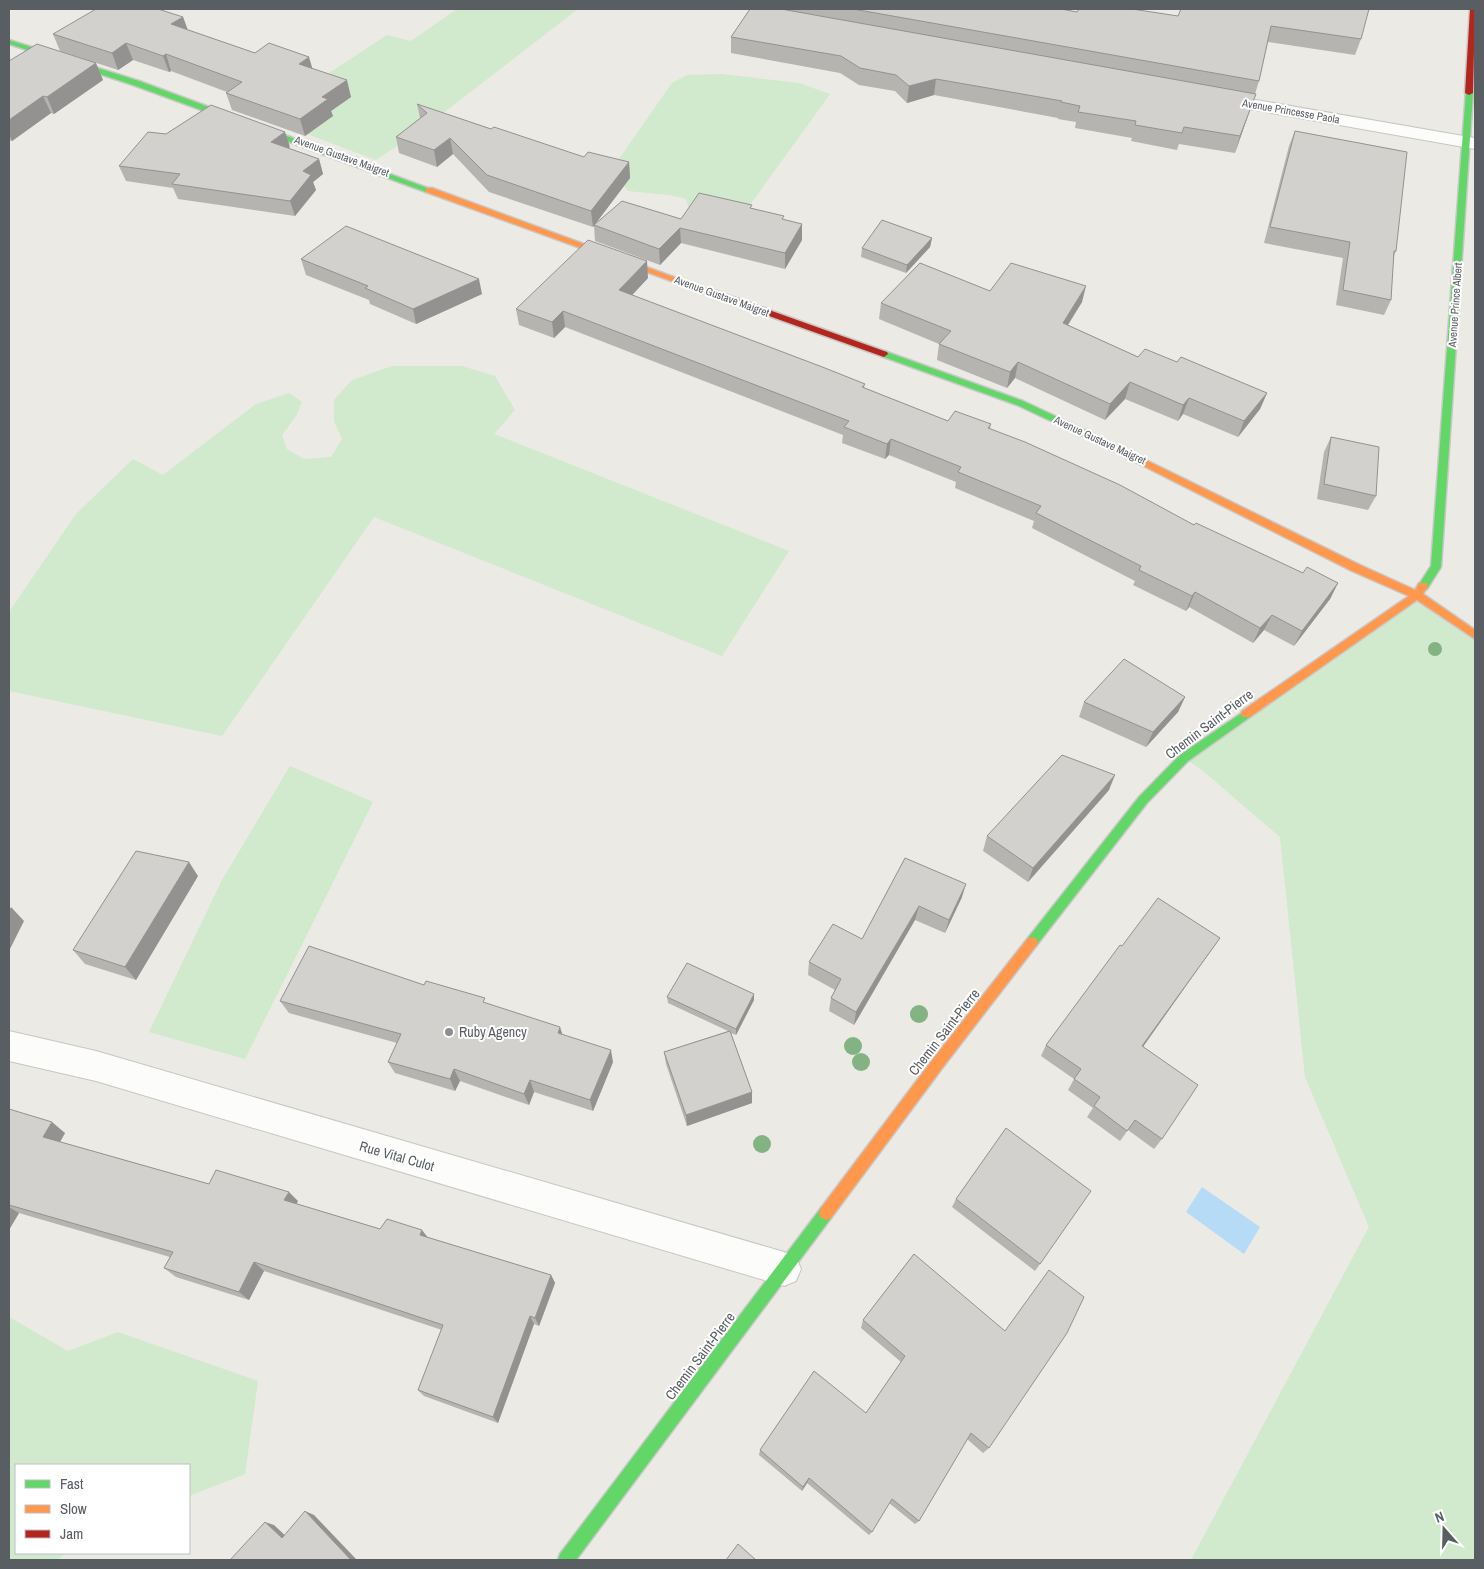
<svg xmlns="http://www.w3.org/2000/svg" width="1484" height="1569" font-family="'Archivo Narrow',sans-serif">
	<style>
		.green { fill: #d1e9cd }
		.water { fill: #b6dbf7 }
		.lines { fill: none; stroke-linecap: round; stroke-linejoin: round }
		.street-casing { stroke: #c6c7c5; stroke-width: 2 }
		.fast-casing { stroke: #c8c8c8; stroke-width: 3 }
		.slow-casing { stroke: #c8c8c8; stroke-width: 3 }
		.jam-casing { stroke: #c8c8c8; stroke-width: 3 }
		.street { fill: #fcfcfb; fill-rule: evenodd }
		.fast { fill: #63d668; fill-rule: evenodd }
		.slow { fill: #ff974d; fill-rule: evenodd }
		.jam { fill: #b3261e; fill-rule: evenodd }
		.tree { fill: #83b382 }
		.wall { fill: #b5b4b1 }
		.shaded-wall { fill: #939290 }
		.building { fill: #d2d1ce; stroke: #939290 }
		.poi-dot { fill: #8c8f90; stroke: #fff; stroke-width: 2 }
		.labels { text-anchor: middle; stroke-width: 4; stroke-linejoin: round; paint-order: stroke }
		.far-street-label { font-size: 11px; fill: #595e63; stroke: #fff }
		.street-label { font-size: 14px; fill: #595e63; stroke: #fff }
		.poi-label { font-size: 14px; fill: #595e63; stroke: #fff; text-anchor: start }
	</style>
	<rect width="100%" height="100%" fill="#ebeae4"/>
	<path class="green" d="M457,9H578L421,130L376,160L262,117L387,35L411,41Z
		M722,74L799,83L830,94L739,220L690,212L686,199L670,195L628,191L612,169L672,83L687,75Z
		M392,366H462L495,376L515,410L494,434L789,551L722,656L374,517L222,736L9,691V612L76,514L133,459L163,475L256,404L289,393L302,402L296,416L282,435L287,449L304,459L331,457L342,439L334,421V400L352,380Z
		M1417,595L1475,635V1560H1191L1369,1227L1305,1077L1280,837L1202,770L1184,758Z
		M290,766L373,802L245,1059L149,1032L222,880Z
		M9,1317L68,1351L118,1332L258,1381L245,1474L189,1496V1465H16V1553H65L58,1560H9Z"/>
	<path class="water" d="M1202,1187L1260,1227L1244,1254L1186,1212Z"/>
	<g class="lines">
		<defs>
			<path id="street" d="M1216,93L1475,138V149L1210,102L1207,98L1210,94Z
				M9,1031L96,1051L784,1252L796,1257L801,1269L796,1281L784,1286L96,1081L9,1061Z"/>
			<path id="fast" d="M9,40L139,81L433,190L426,192L133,85L9,44Z
				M1466,91L1473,93L1441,567L1427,589L1423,590L1418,586L1431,566Z
				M884,351L1023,401L1108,441L1110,443L1108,445H1102L1017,405L881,356V352Z
				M1246,710L1251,714L1250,717L1188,761L1147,803L1036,946L1032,947L1028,946L1026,942L1028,938L1139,797L1180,755Z
				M826,1206L831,1208L833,1213L831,1218L576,1560H558L560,1554L821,1208Z"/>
			<path id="slow" d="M426,188H432L717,293L716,295H710L426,192Z
				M1105,440L1360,565L1415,590L1419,583H1427L1428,586L1423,594L1475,630V639L1417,600L1250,717H1242L1241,714L1242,711L1409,596L1352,571L1102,445V441Z
				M1032,937L1036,938L1038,942L1036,946L943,1067L831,1218L826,1220L821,1218L819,1213L821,1208L933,1059L1028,938Z"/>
			<path id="jam" d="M1470,9H1475L1473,93L1469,95L1465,93Z
				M713,290L887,352L888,354L884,357L881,356L710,295L709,293Z"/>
		</defs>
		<use href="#street" class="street-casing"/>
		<use href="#fast" class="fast-casing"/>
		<use href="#slow" class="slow-casing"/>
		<use href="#jam" class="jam-casing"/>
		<use href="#street" class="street"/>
		<use href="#fast" class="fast"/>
		<use href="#slow" class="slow"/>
		<use href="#jam" class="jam"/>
	</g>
	<g class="tree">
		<circle cx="1435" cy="649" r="7"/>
		<circle cx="919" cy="1014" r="9"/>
		<circle cx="853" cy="1046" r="9"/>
		<circle cx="861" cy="1062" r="9"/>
		<circle cx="762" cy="1144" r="9"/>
	</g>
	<path class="wall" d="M750,9H1061L1077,12L1178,16L1181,9L1361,39L1355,55L1268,42L1259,81L1250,110L1235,153L1179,144L1177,150L1131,141L1132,138L1075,128L1076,122L1058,119V118L934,95L907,103L895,91L859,85L840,73L731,53V37Z
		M183,17L188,30L255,53L312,68L351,97L331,111L333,116L305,136L232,110L226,93L227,92L171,71L169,72L133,60L118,70L60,51L53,34Z
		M9,61L103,80L54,114L51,113L12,141L9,140Z
		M417,104L491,129L584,157L629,162L630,178L596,223L681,219L752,208L784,220L802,224V240L785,269L681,243L660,265L595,241L594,226L593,227L489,192L453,154L437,167L399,153L396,137L420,118Z
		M1295,131L1396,251L1393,258L1391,300L1384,315L1336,305L1343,258L1264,243L1289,146Z
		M290,147L288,148L319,159L323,174L313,182L316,190L295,216L178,199L173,188L126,181L119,166Z
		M932,238L930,247L906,273L861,257L862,248Z
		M301,259L482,294L416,324L370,304L369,300L306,275Z
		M648,278L632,295L865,384L864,388L948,421L991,424L990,429L1194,525L1303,573L1338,583L1330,599L1294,646L1264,630L1253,643L1189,607L1186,611L1133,585L1135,581L1032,528L1034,521L955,488L956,482L889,455L885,459L842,443L843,435L565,327L554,338L519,325L516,309Z
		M990,291L1082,302L1068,325L1138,357L1177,362L1267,393L1260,409L1238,437L1183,414L1178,421L1125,399L1105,420L1015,378L1007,388L937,360L939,344L879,319L881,303Z
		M1331,437L1376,496L1368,510L1317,499L1324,452Z
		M1185,697L1178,712L1146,747L1079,717L1084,702Z
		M1109,790L1028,882L983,851L987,836Z
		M905,858L962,897L945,933L915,920L854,1025L829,1011L831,998L835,990L808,975L809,962L862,939Z
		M198,876L136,980L85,964L73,950Z
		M1220,938L1143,1047L1162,1139L1154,1149L1128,1130L1120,1141L1087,1117L1093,1108L1068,1090L1074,1079L1041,1056L1046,1045L1122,946Z
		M424,985L488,1004L562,1035L613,1062L593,1111L534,1092L529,1105L460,1081L455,1091L395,1073L388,1062L397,1043L289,1013L280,1001Z
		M754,994V1000L736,1035L731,1033L752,1092V1103L687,1126L666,1064L664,1052L728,1031L668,1003L667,997Z
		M9,1109L65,1133L60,1142L209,1184L298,1201L296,1204L380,1229L427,1237L551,1275L555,1283L539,1326L534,1324L498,1423L424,1396L418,1390L442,1330L264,1271L249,1300L176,1277L164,1268L170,1257L19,1213L9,1230Z
		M956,1199L1040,1264L1035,1271L952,1207Z
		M914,1254L989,1448L983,1453L967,1439L919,1521L915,1524L889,1503L872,1532L869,1535L807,1483L802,1491L759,1455L760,1450L866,1413L901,1362L861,1328L863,1320Z"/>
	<path class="shaded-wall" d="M183,17L189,34L171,24Z
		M126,43L133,60L118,70L112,53Z
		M166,54L171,71L169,72L163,56Z
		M309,57L314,74L299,64Z
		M96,63L103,80L54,114L47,97Z
		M936,79L934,95L907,103L909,86Z
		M347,80L351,97L331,111L333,116L305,136L300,119L322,97Z
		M1256,94L1250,110L1235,153L1240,136Z
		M43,96L51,113L12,141L9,134V120Z
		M285,132L290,147L276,157L271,142Z
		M450,138L453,154L437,167L434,150Z
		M319,159L323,174L313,182L316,190L295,216L290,201L303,171Z
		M629,162L630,178L593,227L591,211Z
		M802,224V240L785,269V253Z
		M680,228L681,243L660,265L659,249Z
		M932,238L930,247L906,273L907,265Z
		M647,261L648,278L621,307L619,290Z
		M479,279L482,294L416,324L413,309Z
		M1086,286L1082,302L1059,339L1063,323Z
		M563,311L565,327L554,338L552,322Z
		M1018,362L1015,378L1007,388L1010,372Z
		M1130,382L1125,399L1105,420L1110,404Z
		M1267,393L1260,409L1238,437L1244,421Z
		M1189,398L1183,414L1178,421L1183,405Z
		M891,439L889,455L885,459L887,444Z
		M1338,583L1330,599L1294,646L1302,631Z
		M1195,592L1189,607L1186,611L1192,596Z
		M1272,615L1264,630L1253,643L1260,628Z
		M1185,697L1178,712L1146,747L1153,732Z
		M1115,775L1109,790L1028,882L1033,868Z
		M189,862L198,876L136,980L125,967Z
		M966,884L962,897L945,933L949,920Z
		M919,906L915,920L854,1025L856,1012Z
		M11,907L24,921L9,951V911Z
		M1220,938L1211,950L1135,1058L1142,1046Z
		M754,994V1000L736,1035V1029Z
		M560,1027L564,1039L558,1033Z
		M611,1050L613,1062L593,1111L590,1100Z
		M454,1069L460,1081L455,1091L450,1079Z
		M530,1080L534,1092L529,1105L524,1094Z
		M752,1092V1103L687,1126L686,1115Z
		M52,1122L65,1133L57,1147L43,1137Z
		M289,1192L298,1201L294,1209L284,1200Z
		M9,1207L19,1213L9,1230Z
		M422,1230L429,1239L420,1235Z
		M254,1262L264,1271L249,1300L239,1292Z
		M551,1275L555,1283L539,1326L535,1318Z
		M530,1316L534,1324L498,1423L493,1417Z
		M809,1478L807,1483L802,1491L803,1487Z
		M305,1511L314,1515L357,1560H351Z
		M265,1522L274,1525L291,1541L282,1538Z"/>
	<path class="building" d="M96,9H158L183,17L171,24L255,53L269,43L309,57L299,64L347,80L322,97L328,99L300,119L226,93L242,82L166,54L163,56L126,43L112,53L53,34Z
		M750,9H781L1256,94L1240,136L1184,127L1182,133L1135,125L1136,121L1078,112L1080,106L1061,102L1062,101L936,79L909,86L896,75L860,68L841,56L731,37Z
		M853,9H1061L1077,12L1079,9H1132L1178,16L1181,9H1369L1361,39L1271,26L1259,81Z
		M37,44L96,63L47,97L43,96L9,120V61Z
		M417,104L491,129L494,127L584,157L588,152L629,162L591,211L487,175L450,138L434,150L396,137L427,113Z
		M211,105L285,132L271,142L319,159L303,171L311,175L290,201L172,184L180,174L119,166L148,132L166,134Z
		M1295,131L1407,152L1396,251H1394L1391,300L1343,290L1350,242L1270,227Z
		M699,193L752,205L750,208L784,216L782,219L802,224L785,253L680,228L659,249L594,225L622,201L681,219Z
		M882,220L932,238L907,265L862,248Z
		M346,226L479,279L413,309L365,288L368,286L301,259Z
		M588,240L647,261L619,290L825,368L865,384L862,387L948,421L955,411L991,424L988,428L1025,442L1120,485L1194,525L1196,523L1303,573L1307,567L1338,583L1302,631L1272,615L1260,628L1195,592L1192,596L1139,570L1141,566L1036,513L1041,506L958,472L961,467L891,439L887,444L844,427L849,421L563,311L552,322L516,309Z
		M920,263L990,291L1011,263L1086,286L1063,323L1138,357L1145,349L1177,362L1181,357L1267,393L1244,421L1189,398L1183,405L1130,382L1110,404L1018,362L1010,372L939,344L951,331L881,303Z
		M1331,437L1379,447L1376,496L1324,484Z
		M1124,659L1185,697L1153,732L1084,702Z
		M1062,755L1115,775L1033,868L987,836Z
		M136,851L189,862L125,967L73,950Z
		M905,858L966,884L949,920L919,906L856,1012L831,998L841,979L809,962L833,924L862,939Z
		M1158,898L1220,938L1142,1046L1198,1085L1162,1139L1135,1120L1127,1131L1094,1106L1100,1097L1074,1079L1081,1069L1046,1045L1120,945L1122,946Z
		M309,946L424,985L426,981L485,998L483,1002L560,1027L558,1033L611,1050L590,1100L530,1080L524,1094L454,1069L450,1079L388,1062L401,1034L280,1001Z
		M687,963L754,994L736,1029L667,997Z
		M730,1031L752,1092L686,1115L664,1052Z
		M9,1109L52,1122L43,1137L209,1184L216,1170L289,1192L284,1200L380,1229L387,1219L422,1230L420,1235L551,1275L535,1318L530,1316L493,1417L418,1390L443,1325L254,1262L239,1292L164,1268L173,1252L9,1205Z
		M1006,1128L1091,1191L1040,1264L956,1199Z
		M914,1254L1005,1331L1049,1270L1084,1297L1067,1333L989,1448L971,1433L919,1521L892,1499L872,1532L809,1478L803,1487L760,1450L814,1371L866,1413L905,1356L863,1320Z
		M305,1511L351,1560H230L265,1522L282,1538Z
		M738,1544L756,1560H726Z"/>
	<circle class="poi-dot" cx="449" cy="1032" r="5"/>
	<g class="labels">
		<g class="far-street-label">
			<text transform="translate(1291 111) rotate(10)" y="4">Avenue Princesse Paola</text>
			<text transform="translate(342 156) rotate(20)" y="4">Avenue Gustave Maigret</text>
			<text transform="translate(722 296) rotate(20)" y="4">Avenue Gustave Maigret</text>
			<text transform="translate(1455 305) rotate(-86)" y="4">Avenue Prince Albert</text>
			<text transform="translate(1100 440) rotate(25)" y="4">Avenue Gustave Maigret</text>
		</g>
		<g class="street-label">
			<text transform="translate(1209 724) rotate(-37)" y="5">Chemin Saint-Pierre</text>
			<text transform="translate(944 1032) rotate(-52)" y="5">Chemin Saint-Pierre</text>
			<text transform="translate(397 1156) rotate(16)" y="5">Rue Vital Culot</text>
			<text transform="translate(700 1356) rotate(-53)" y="5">Chemin Saint-Pierre</text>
		</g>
		<g class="poi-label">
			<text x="459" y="1037">Ruby Agency</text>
		</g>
	</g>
	<rect width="1484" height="1569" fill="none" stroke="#595e63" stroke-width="20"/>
	<rect x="15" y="1464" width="175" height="90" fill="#ffffff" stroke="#bdbfc1"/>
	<rect x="25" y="1480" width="25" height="8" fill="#63d668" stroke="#bdbfc1"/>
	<text x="60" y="1489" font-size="15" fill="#595e63">Fast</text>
	<rect x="25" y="1505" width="25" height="8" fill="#ff974d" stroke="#bdbfc1"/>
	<text x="60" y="1514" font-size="15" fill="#595e63">Slow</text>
	<rect x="25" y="1530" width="25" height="8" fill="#b3261e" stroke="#bdbfc1"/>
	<text x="60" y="1539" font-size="15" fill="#595e63">Jam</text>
	<g transform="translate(1444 1529) rotate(340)" stroke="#ffffff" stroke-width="4" paint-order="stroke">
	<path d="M0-4L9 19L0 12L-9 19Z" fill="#595e63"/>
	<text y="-8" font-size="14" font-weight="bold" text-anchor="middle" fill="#595e63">N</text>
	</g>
</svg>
